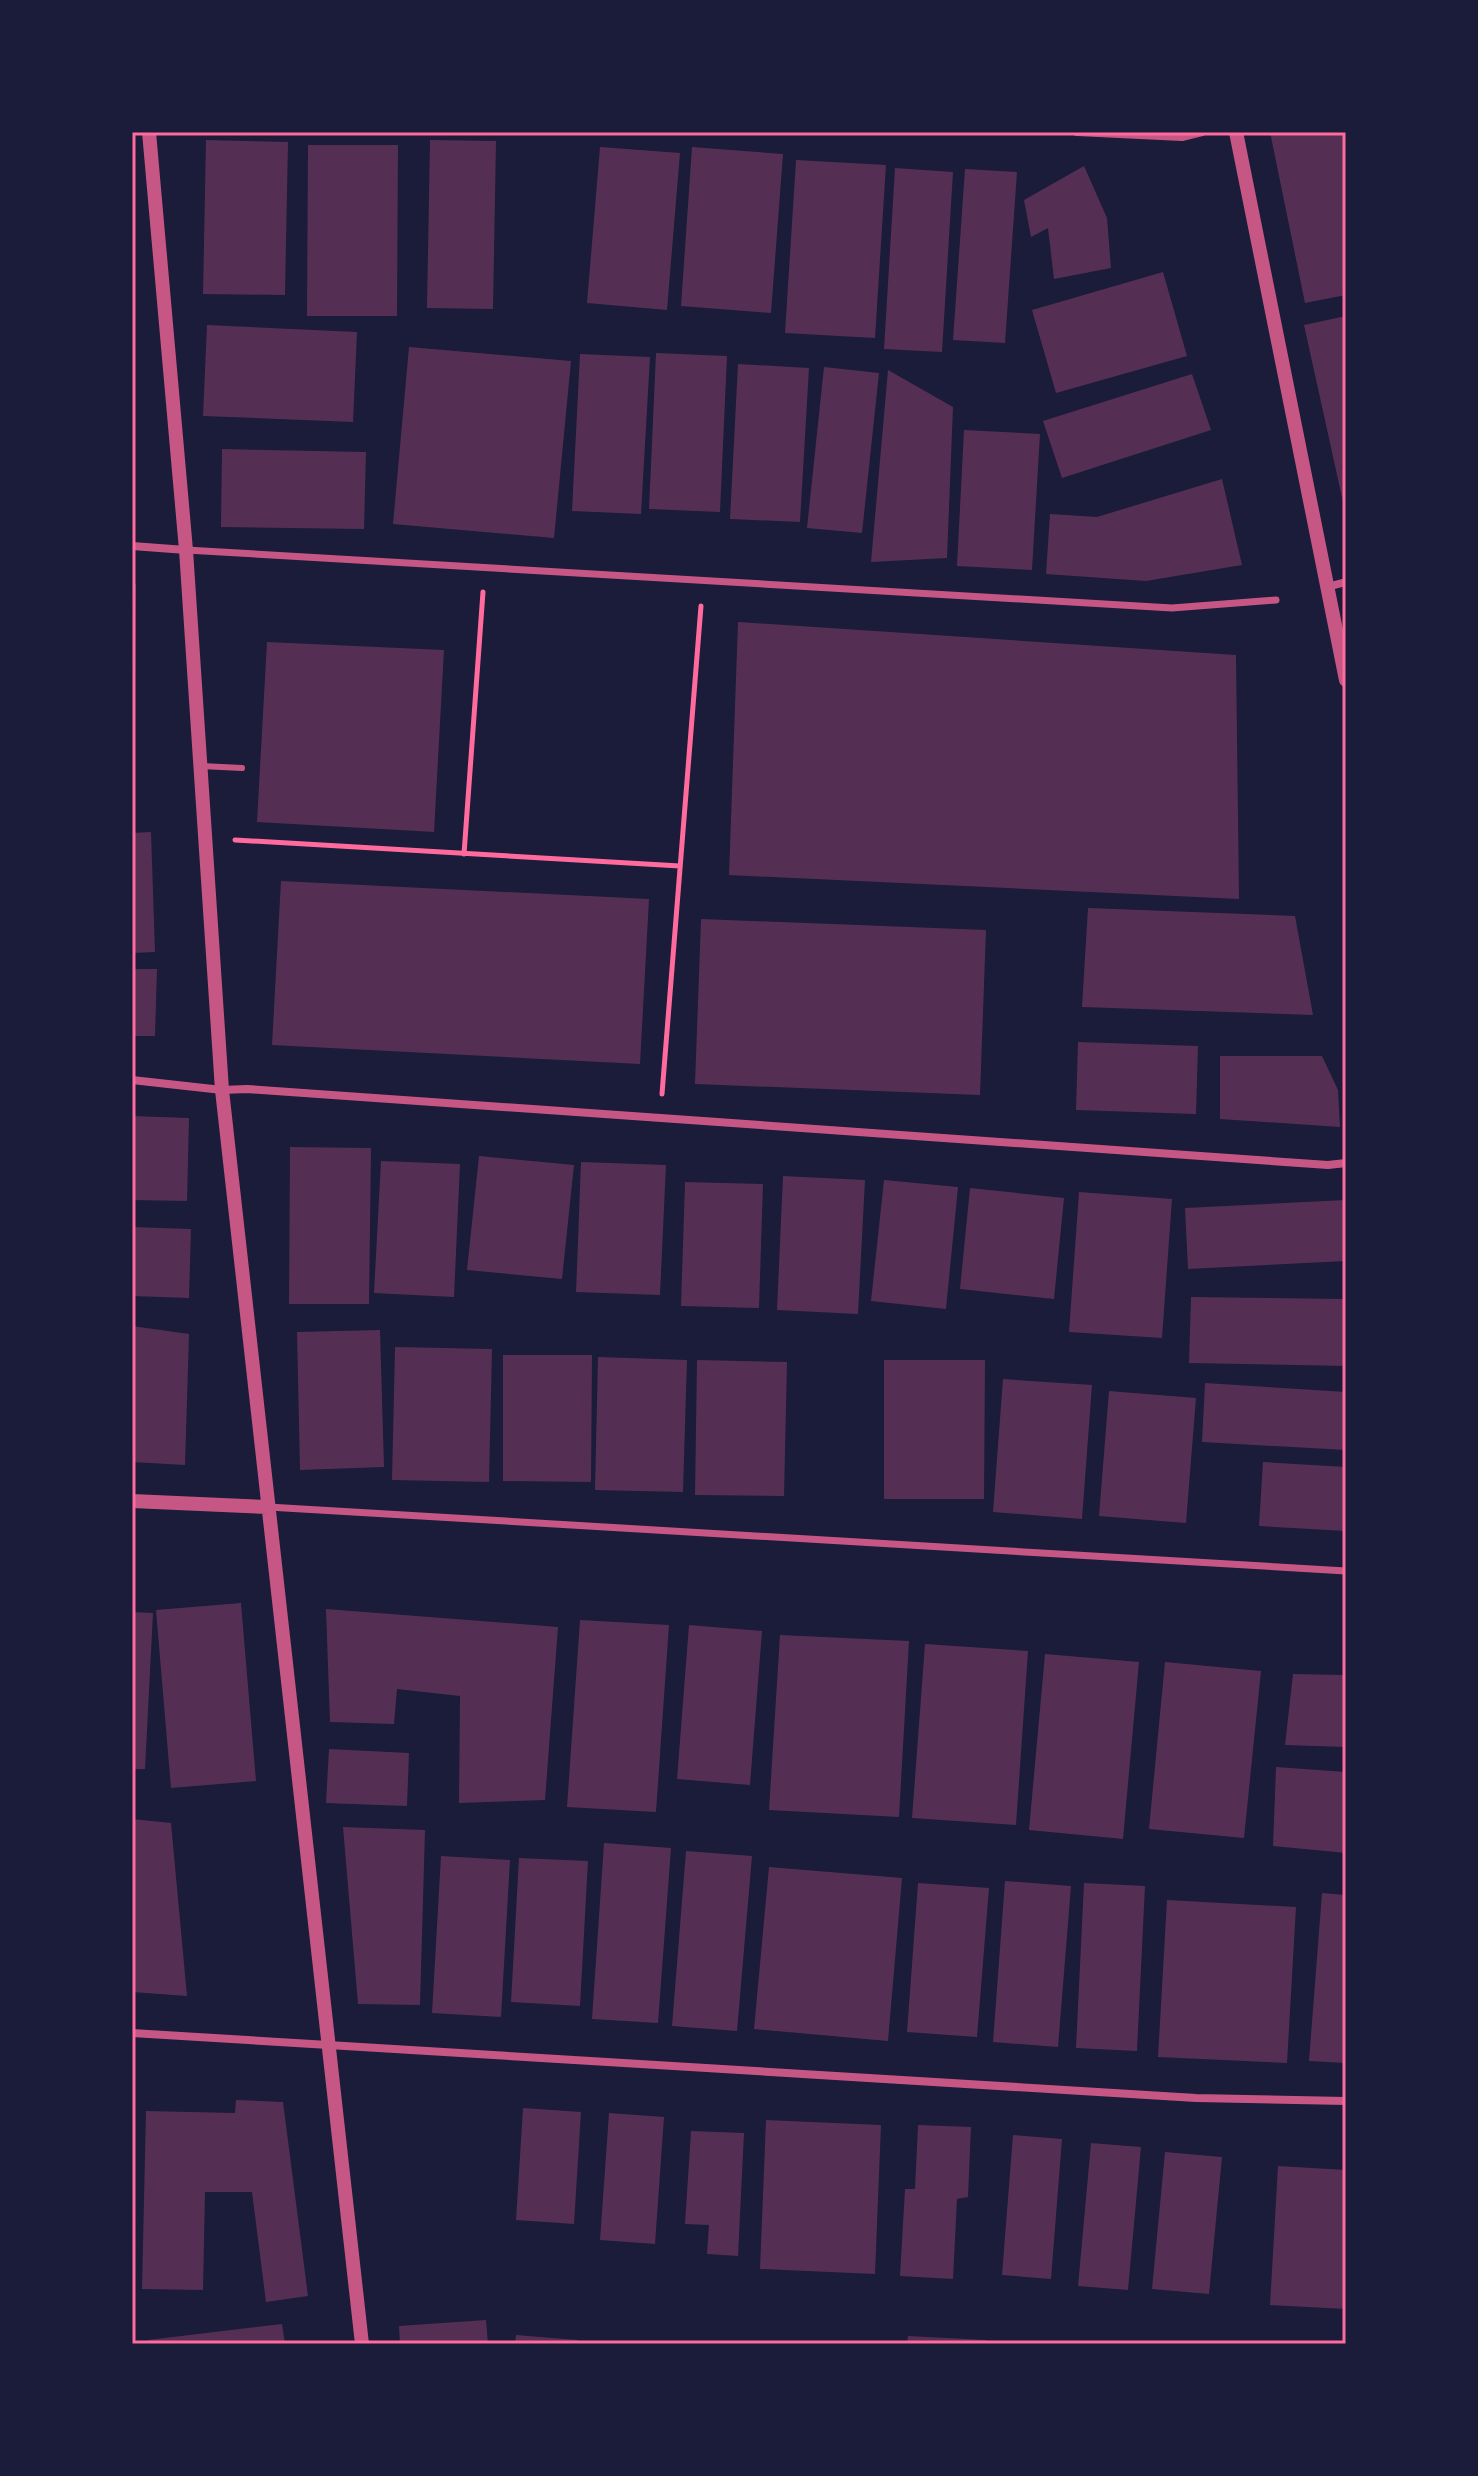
<svg xmlns="http://www.w3.org/2000/svg" width="1478" height="2476" font-family="'Source Serif 4',serif">
	<style>
		.building { fill: #542f53 }
		.lines { fill: none; stroke-linecap: round; stroke-linejoin: round }
		.path { stroke: #ff6b9d; stroke-width: 5 }
		.service { stroke: #c65784; stroke-width: 6 }
		.pedestrian { stroke: #c65784; stroke-width: 7 }
		.minor { stroke: #c65784; stroke-width: 8 }
		.tertiary { stroke: #c65784; stroke-width: 14 }
		.neatline { fill: none; stroke: #ff6b9d; stroke-width: 3 }
	</style>
	<rect width="100%" height="100%" fill="#1b1b3a"/>
	<path class="building" d="M1270,132H1346V295L1305,303Z
		M206,140L288,142L285,295L203,294Z
		M430,140L496,141L493,309L427,308Z
		M308,145H398L397,316H307Z
		M600,147L680,153L667,310L587,303Z
		M692,147L783,154L771,313L681,306Z
		M796,160L886,165L875,338L785,333Z
		M1084,166L1107,218L1111,268L1054,279L1048,228L1031,237L1024,200Z
		M895,168L953,172L942,352L884,349Z
		M965,169L1017,172L1005,343L953,340Z
		M1163,272L1187,356L1056,393L1032,310Z
		M1346,316V511H1345L1304,325Z
		M207,325L357,332L353,422L203,416Z
		M409,347L571,361L554,538L393,524Z
		M656,353L727,356L720,512L649,509Z
		M580,354L650,357L641,514L572,511Z
		M738,364L809,368L800,522L730,519Z
		M824,367L879,373L862,533L807,528Z
		M888,370L953,407L947,558L871,562Z
		M1192,374L1211,430L1062,478L1043,421Z
		M964,430L1040,434L1032,570L957,566Z
		M222,449L366,452L364,529L221,527Z
		M1222,479L1242,565L1146,581L1046,574L1050,514L1097,517Z
		M132,584H136L135,681H132Z
		M738,622L1236,655L1239,899L729,875Z
		M267,642L444,650L434,832L257,822Z
		M151,832L155,952L132,953V833Z
		M281,881L649,899L640,1064L272,1045Z
		M1088,908L1295,916L1313,1015L1082,1007Z
		M701,919L986,930L980,1095L695,1084Z
		M132,969H157L155,1036H132Z
		M1078,1042L1198,1046L1196,1114L1076,1110Z
		M1220,1056H1322L1338,1090L1340,1127L1220,1119Z
		M132,1116L189,1118L187,1201L132,1200Z
		M290,1147L371,1148L369,1304H289Z
		M479,1156L574,1165L562,1279L467,1270Z
		M381,1161L460,1164L454,1297L374,1293Z
		M581,1162L666,1165L660,1295L576,1292Z
		M783,1176L865,1180L858,1314L777,1310Z
		M884,1180L958,1187L946,1309L871,1301Z
		M685,1182L763,1184L759,1308L681,1306Z
		M970,1188L1064,1198L1054,1299L960,1289Z
		M1079,1192L1172,1199L1162,1338L1069,1332Z
		M1346,1200V1261L1188,1269L1185,1208Z
		M132,1227L191,1229L189,1298L132,1296Z
		M1191,1297L1346,1299V1366L1189,1363Z
		M132,1326L189,1334L185,1465L132,1462Z
		M380,1330L384,1467L300,1470L297,1332Z
		M395,1347L492,1349L489,1482L392,1480Z
		M503,1355H592L591,1482L503,1481Z
		M598,1357L687,1360L683,1492L595,1490Z
		M697,1360L787,1362L784,1496L695,1495Z
		M884,1360H985L984,1499H884Z
		M1003,1379L1092,1385L1082,1519L993,1512Z
		M1205,1383L1346,1392V1450L1202,1442Z
		M1109,1391L1196,1398L1186,1523L1099,1516Z
		M1263,1462L1346,1467V1531L1259,1526Z
		M241,1603L256,1781L171,1788L156,1610Z
		M326,1609L558,1627L545,1800L459,1803L460,1696L397,1689L394,1724L330,1722Z
		M132,1612L153,1613L145,1769H132Z
		M580,1620L669,1625L656,1812L567,1807Z
		M689,1625L762,1631L750,1785L677,1779Z
		M780,1635L909,1641L899,1817L769,1810Z
		M925,1644L1028,1651L1016,1825L912,1818Z
		M1045,1654L1139,1662L1123,1839L1029,1830Z
		M1165,1662L1261,1671L1244,1838L1149,1829Z
		M1293,1674L1346,1675V1747L1285,1745Z
		M329,1749L409,1753L407,1806L326,1803Z
		M1276,1767L1346,1772V1853L1273,1846Z
		M132,1819L171,1823L187,1996L132,1992Z
		M343,1827L425,1830L420,2005L358,2004Z
		M604,1843L671,1848L658,2023L592,2019Z
		M686,1851L752,1856L737,2031L672,2026Z
		M441,1856L510,1860L501,2017L432,2013Z
		M519,1858L588,1861L580,2006L511,2002Z
		M769,1867L902,1878L888,2041L754,2029Z
		M1005,1881L1071,1886L1058,2047L993,2042Z
		M918,1883L989,1888L977,2037L907,2032Z
		M1084,1883L1145,1886L1137,2051L1076,2048Z
		M1322,1893L1346,1895V2063L1309,2061Z
		M1167,1900L1296,1907L1287,2063L1158,2057Z
		M236,2100L283,2102L308,2296L266,2302L252,2192H205L203,2290L142,2289L146,2111L235,2113Z
		M523,2108L581,2112L574,2224L516,2220Z
		M609,2113L664,2117L655,2244L600,2240Z
		M766,2120L881,2125L875,2274L760,2269Z
		M918,2125L971,2127L968,2197L957,2199L953,2279L900,2276L905,2189H915Z
		M691,2131L744,2133L738,2256L707,2254L709,2225L685,2224Z
		M1013,2135L1062,2139L1051,2279L1002,2275Z
		M1091,2143L1141,2147L1128,2290L1078,2286Z
		M1165,2152L1222,2157L1209,2294L1152,2289Z
		M1278,2166L1346,2170V2309L1270,2305Z
		M486,2320L488,2344H400L399,2326Z
		M282,2324L285,2344H148V2340Z
		M516,2335L578,2340V2344H515Z
		M908,2336L986,2340V2344H907Z"/>
	<g class="lines">
		<path class="path" d="M235,840L680,866
			M464,854L483,592
			M662,1094L701,606"/>
		<path class="service" d="M201,766L242,768"/>
		<path class="pedestrian" d="M186,550L1172,608L1276,600
			M268,1507L1346,1571"/>
		<path class="minor" d="M1077,132L1182,137L1202,132
			M132,546L186,550
			M1327,587L1346,582
			M132,1080L222,1090L247,1089L1328,1165L1346,1163
			M132,2033L1196,2098L1346,2101"/>
		<path class="tertiary" d="M149,132L186,550L222,1090L362,2344
			M1236,132L1346,680
			M132,1501L268,1507"/>
	</g>
	<rect width="1478" height="2476" fill="none" stroke="#1b1b3a" stroke-width="268"/>
	<rect x="134" y="134" width="1210" height="2208" class="neatline"/>
</svg>
